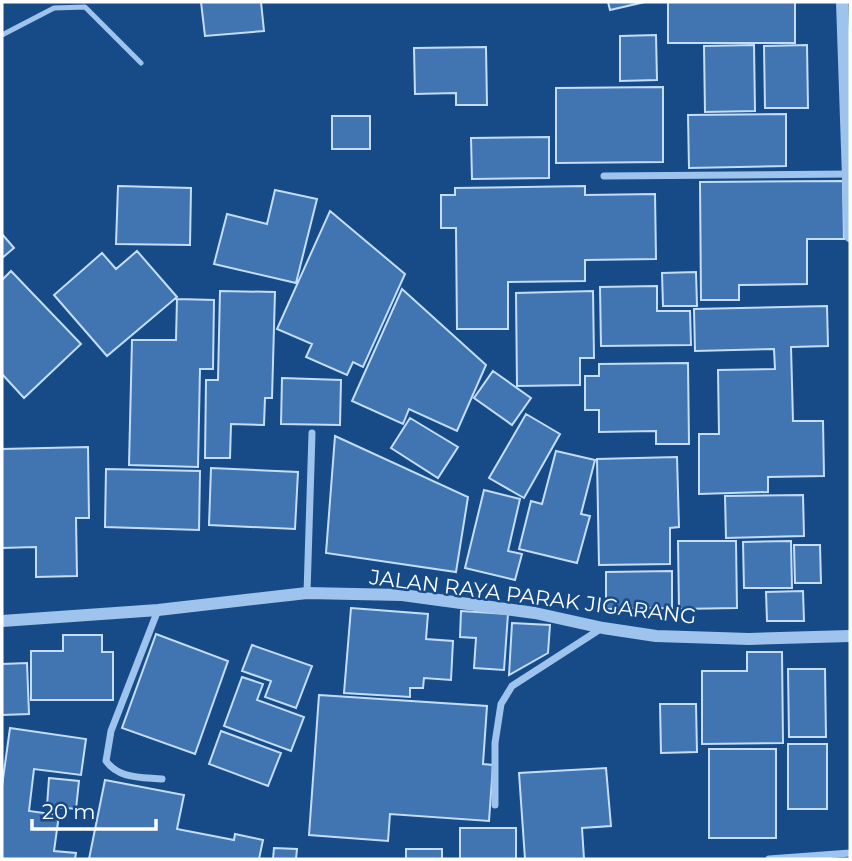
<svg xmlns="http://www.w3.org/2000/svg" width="852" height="861" font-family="Montserrat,sans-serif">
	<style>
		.building { fill: #4075b1; stroke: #c3ddfa; stroke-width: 2 }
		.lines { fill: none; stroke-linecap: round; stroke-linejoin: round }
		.service { stroke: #9ec4ed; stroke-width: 5 }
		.minor { stroke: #9ec4ed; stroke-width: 7 }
		.tertiary { stroke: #9ec4ed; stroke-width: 12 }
		.labels { text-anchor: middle; stroke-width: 5; stroke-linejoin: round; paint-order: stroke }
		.street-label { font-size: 21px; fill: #fff; stroke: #174b87 }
	</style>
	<rect width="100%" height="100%" fill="#174b87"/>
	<path class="building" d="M201,2H261L264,31L205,36Z
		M608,2H645L610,10Z
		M668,2H795V43H668Z
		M656,35L657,80L620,81V36Z
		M754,45L755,111L705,112L704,46Z
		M807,45L808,108H765L764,46Z
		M486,47L487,105H456V93L415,94L414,48Z
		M663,87V162L556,163V88Z
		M786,114V166L689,168L688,115Z
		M332,116H370V149H332Z
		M549,137V178L472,179L471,138Z
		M843,181L844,239H807V284L739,285V300H701L700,182Z
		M118,186L191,188L190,245L116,244Z
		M585,186V195L655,194L656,259L585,260V281L508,282V329H457L456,228H441V195H455V188Z
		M275,190L317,199L296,283L214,264L227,214L267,224Z
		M330,211L405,274L363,367L353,362L347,375L306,357L312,344L277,329Z
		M2,234L14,248L2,258Z
		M137,251L177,297L107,356L54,295L102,253L116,269Z
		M11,271L81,344L24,398L2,374V280Z
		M696,272L697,306H663L662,273Z
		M657,286V311H690L691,345L601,346L600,287Z
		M402,289L486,365L457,431L409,409L403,424L352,401Z
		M220,291L275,292L272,398H265L264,425L231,424L230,458H205L206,380H218Z
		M593,291L594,358H580V385L517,386L516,293Z
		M177,299L214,300L213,369H200L198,467L129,465L132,340H176Z
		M827,306L828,346L791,347L793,421H823L824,476L768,477V492L699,494V434H719L718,370L775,369L774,349L695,351L694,309Z
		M688,363L689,444H656V431L599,432V410H585V376H599V364Z
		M493,371L531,398L512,425L474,398Z
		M282,378L341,380L340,425L281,424Z
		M526,414L560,434L524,498L489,478Z
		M410,418L458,447L438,478L391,448Z
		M335,436L468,497L456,572L326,553Z
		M88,447L89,518H76L77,576L36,577V547L2,548V449Z
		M556,451L595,460L581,514L590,516L577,563L519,549L531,501L542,504Z
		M677,457L679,527L670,528V564L599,565L597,459Z
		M211,468L298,472L295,529L209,525Z
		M106,469L200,471L199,530L105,527Z
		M484,490L520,499L508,551L522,554L515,580L465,568Z
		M803,495L804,536L726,538L725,496Z
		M678,541H736L737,608L679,609Z
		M791,541L792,588H744L743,542Z
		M794,545H820L821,583H795Z
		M672,571V608L606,609V572Z
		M803,591L804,621H767L766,592Z
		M351,608L428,614L426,639L453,641L451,680L424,678L423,688H410V697L344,693Z
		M461,611L508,614L504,670L474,668L476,638L460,637Z
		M512,623L550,625L548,653L509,675Z
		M156,634L228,661L195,754L122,728Z
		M63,635H102V652H113V700H31V651H63Z
		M252,645L312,666L296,708L265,697L271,681L242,671Z
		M747,652H782L783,743L702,744V671H747Z
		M27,663L29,714L2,715V664Z
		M788,669H825L826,737H789Z
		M242,677L263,684L257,700L304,717L291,751L224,726Z
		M319,695L487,706L483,764L493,765L489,821L390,814L388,841L309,835Z
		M660,704H696L697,752L661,753Z
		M10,728L86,739L81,775L34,769L29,811L59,815L54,851L76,853L75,859H2V786Z
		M221,731L281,753L268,786L209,764Z
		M788,744H827V809H788Z
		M709,749H776V838H709Z
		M606,768L611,826L582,828L584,859H525L519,773Z
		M49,778L79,781L76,809L47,806Z
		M105,780L184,795L177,829L234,840L235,834L263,840L259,859H89Z
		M460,828H516V859H460Z
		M274,848L297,849L296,859H273Z
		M406,849H442V859H406Z"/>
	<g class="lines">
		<path class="service" d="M2,35L54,8L85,7L141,63"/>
		<path class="minor" d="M604,176L849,174
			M307,593L312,433
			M158,610L111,731L106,761C119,779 141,777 162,779
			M495,805V743L501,704L512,686L602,628
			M769,859L850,853"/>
		<path class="tertiary" d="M842,2L850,236
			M2,621L158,610L307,593L402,595L535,613L603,628L656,636L749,639L850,636"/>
	</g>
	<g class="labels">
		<g class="street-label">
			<text transform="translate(533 597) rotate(7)" y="7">JALAN RAYA PARAK JIGARANG</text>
		</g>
	</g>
	<rect width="852" height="861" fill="none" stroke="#ffffff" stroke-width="7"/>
	<path d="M32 819v10h124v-10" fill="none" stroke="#ffffff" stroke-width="3.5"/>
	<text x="42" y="819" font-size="21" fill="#ffffff" stroke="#174b87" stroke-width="5" paint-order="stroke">20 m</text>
</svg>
